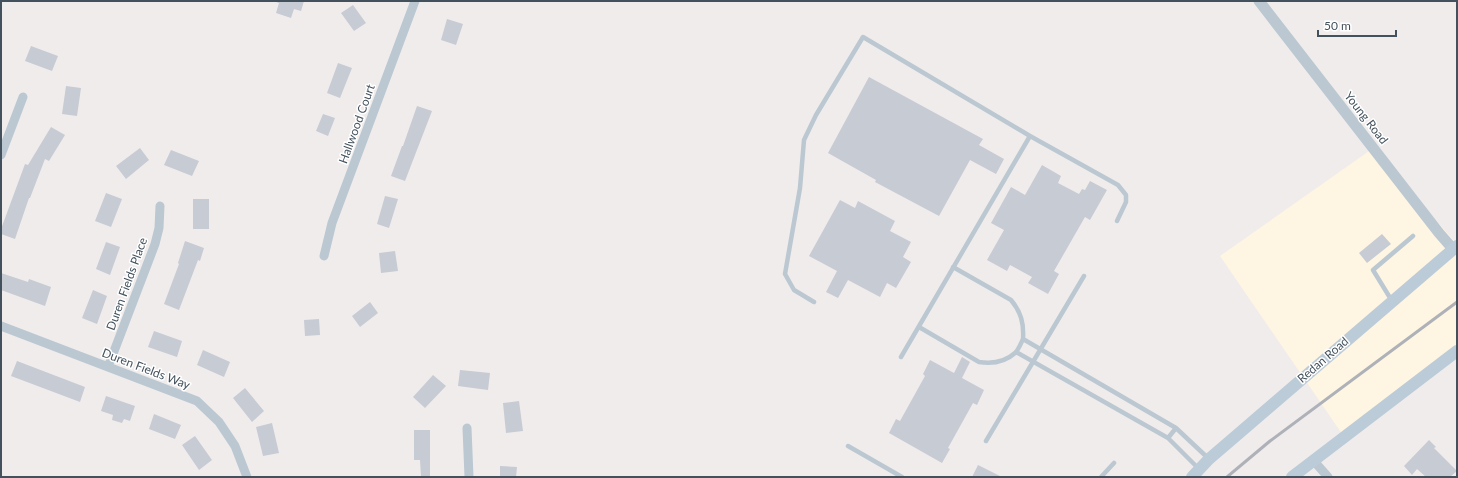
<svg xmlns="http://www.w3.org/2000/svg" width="1458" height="478" font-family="Lato,sans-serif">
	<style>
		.commercial { fill: #fef5e2 }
		.building { fill: #c7cbd3 }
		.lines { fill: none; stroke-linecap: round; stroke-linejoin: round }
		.service { stroke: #bbc8d1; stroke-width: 4.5 }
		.minor { stroke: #bbc8d1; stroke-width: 9 }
		.tertiary { stroke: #bbc8d1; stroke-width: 11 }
		.secondary { stroke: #bccbd8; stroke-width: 12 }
		.rail { stroke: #aeb2b8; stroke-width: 3 }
		.labels { text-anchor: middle; stroke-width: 3; stroke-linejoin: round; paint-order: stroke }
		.street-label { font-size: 12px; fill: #43515c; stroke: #fff }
	</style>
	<rect width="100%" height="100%" fill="#f0ecec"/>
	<path class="commercial" d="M1372,149L1457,244V353L1347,441L1220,256Z"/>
	<path class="building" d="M276,1H304L301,11L294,9L291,18L276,13L279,3L276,2Z
		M353,5L366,23L354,31L341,13Z
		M447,19L463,24L456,45L441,40Z
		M31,46L58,56L52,71L25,61Z
		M338,63L352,68L340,98L327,93Z
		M869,77L983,139L979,145L1004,159L996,174L970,160L939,216L875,182L876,180L828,153Z
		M66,86L81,88L77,116L62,114Z
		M417,106L432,111L405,181L391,176L402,146H403Z
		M323,114L335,118L328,136L316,131Z
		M51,127L65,135L49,161L45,159L30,198H29L15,239L1,234V229L25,164L28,165Z
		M140,148L149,160L126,179L116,166Z
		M171,150L199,161L192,176L164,165Z
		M1042,165L1061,176L1058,183L1079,194L1082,189L1085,190L1090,181L1107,190L1090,220L1085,217L1054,271L1059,274L1048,294L1028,283L1032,277L1010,265L1007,271L987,260L1004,230L991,223L1011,187L1025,195Z
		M106,193L122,199L111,227L95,221Z
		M385,196L398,199L389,228L377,224Z
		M193,199H209V229H193Z
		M840,200L855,208L858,201L895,221L890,231L911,242L903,257L911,262L896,288L887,283L880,297L848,280L838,298L826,292L837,271L809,256Z
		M1382,234L1391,244L1367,263L1359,253Z
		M185,241L204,248L200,261L198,260L179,310L164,304L179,264L178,263Z
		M106,242L120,247L110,275L96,269Z
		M395,251L398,271L381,273L379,253Z
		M1,273L28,282L29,279L51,287L45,306L1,290Z
		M93,290L107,296L97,324L82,318Z
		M370,302L378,313L360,327L352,316Z
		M319,319L320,335L305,336L304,320Z
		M154,331L182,341L177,357L148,347Z
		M203,350L230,362L224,377L197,365Z
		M962,357L970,362L962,378L984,390L977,405L973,403L948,448L950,449L942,463L889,433L896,419L900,421L925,376L923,374L930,360L954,373Z
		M17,361L85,387L80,402L11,376Z
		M460,370L490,373L488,390L458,386Z
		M433,375L446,386L425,408L413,397Z
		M245,388L264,411L252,422L233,398Z
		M106,396L135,406L130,421L124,419L122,423L112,420L113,415L101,411Z
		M519,401L523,431L506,433L503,403Z
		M154,414L181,425L175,439L149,429Z
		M272,423L279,453L263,456L256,427Z
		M414,430H430V477H421L420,460H414Z
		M195,436L212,460L199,470L182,445Z
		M1429,440L1436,447L1434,448L1457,471L1450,477H1426L1417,469L1412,475L1404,466Z
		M978,465L1002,477H972Z
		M500,466L517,467L516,477H500Z"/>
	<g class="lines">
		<path class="service" d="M953,267L1011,300C1021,312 1024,323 1023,339L1176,428L1209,459
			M1392,301L1373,270L1413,236
			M814,302L794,290L785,274L800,188L804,140L816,115L863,37L1030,136
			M919,327L979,362C992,364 1005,362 1015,353C1019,349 1021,343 1023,339
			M1016,352L1168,438L1199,469
			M901,357L1030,136L1118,185L1126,195V202L1117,221
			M1168,438L1176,428
			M986,441L1084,276
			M848,446L902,477
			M1101,477L1114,463"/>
		<path class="minor" d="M1,155L23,97
			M324,256L332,223L415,1
			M1,326L197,401L219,422L235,446L247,477
			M108,367L155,244L159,228L160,206
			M467,428L469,477
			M1313,460L1328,477"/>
		<path class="tertiary" d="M1259,1L1439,233L1453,249"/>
		<path class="secondary" d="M1192,477L1209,459L1237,435L1457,246
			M1292,477L1457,351"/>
		<path class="rail" d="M1227,477L1270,441L1457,302"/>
	</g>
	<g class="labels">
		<g class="street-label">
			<text transform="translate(1366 118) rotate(52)" y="4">Young Road</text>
			<text transform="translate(357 124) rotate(-70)" y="4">Hallwood Court</text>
			<text transform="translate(127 284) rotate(-70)" y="4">Duren Fields Place</text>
			<text transform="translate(1323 360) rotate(-41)" y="4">Redan Road</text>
			<text transform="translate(146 369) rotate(21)" y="4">Duren Fields Way</text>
		</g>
	</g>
	<rect width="1458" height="478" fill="none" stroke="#43515c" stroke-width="4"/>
	<path d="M1318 30v6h78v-6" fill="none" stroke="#43515c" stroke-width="2"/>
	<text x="1324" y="30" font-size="12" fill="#43515c" stroke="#ffffff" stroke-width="3" paint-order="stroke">50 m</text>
</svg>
